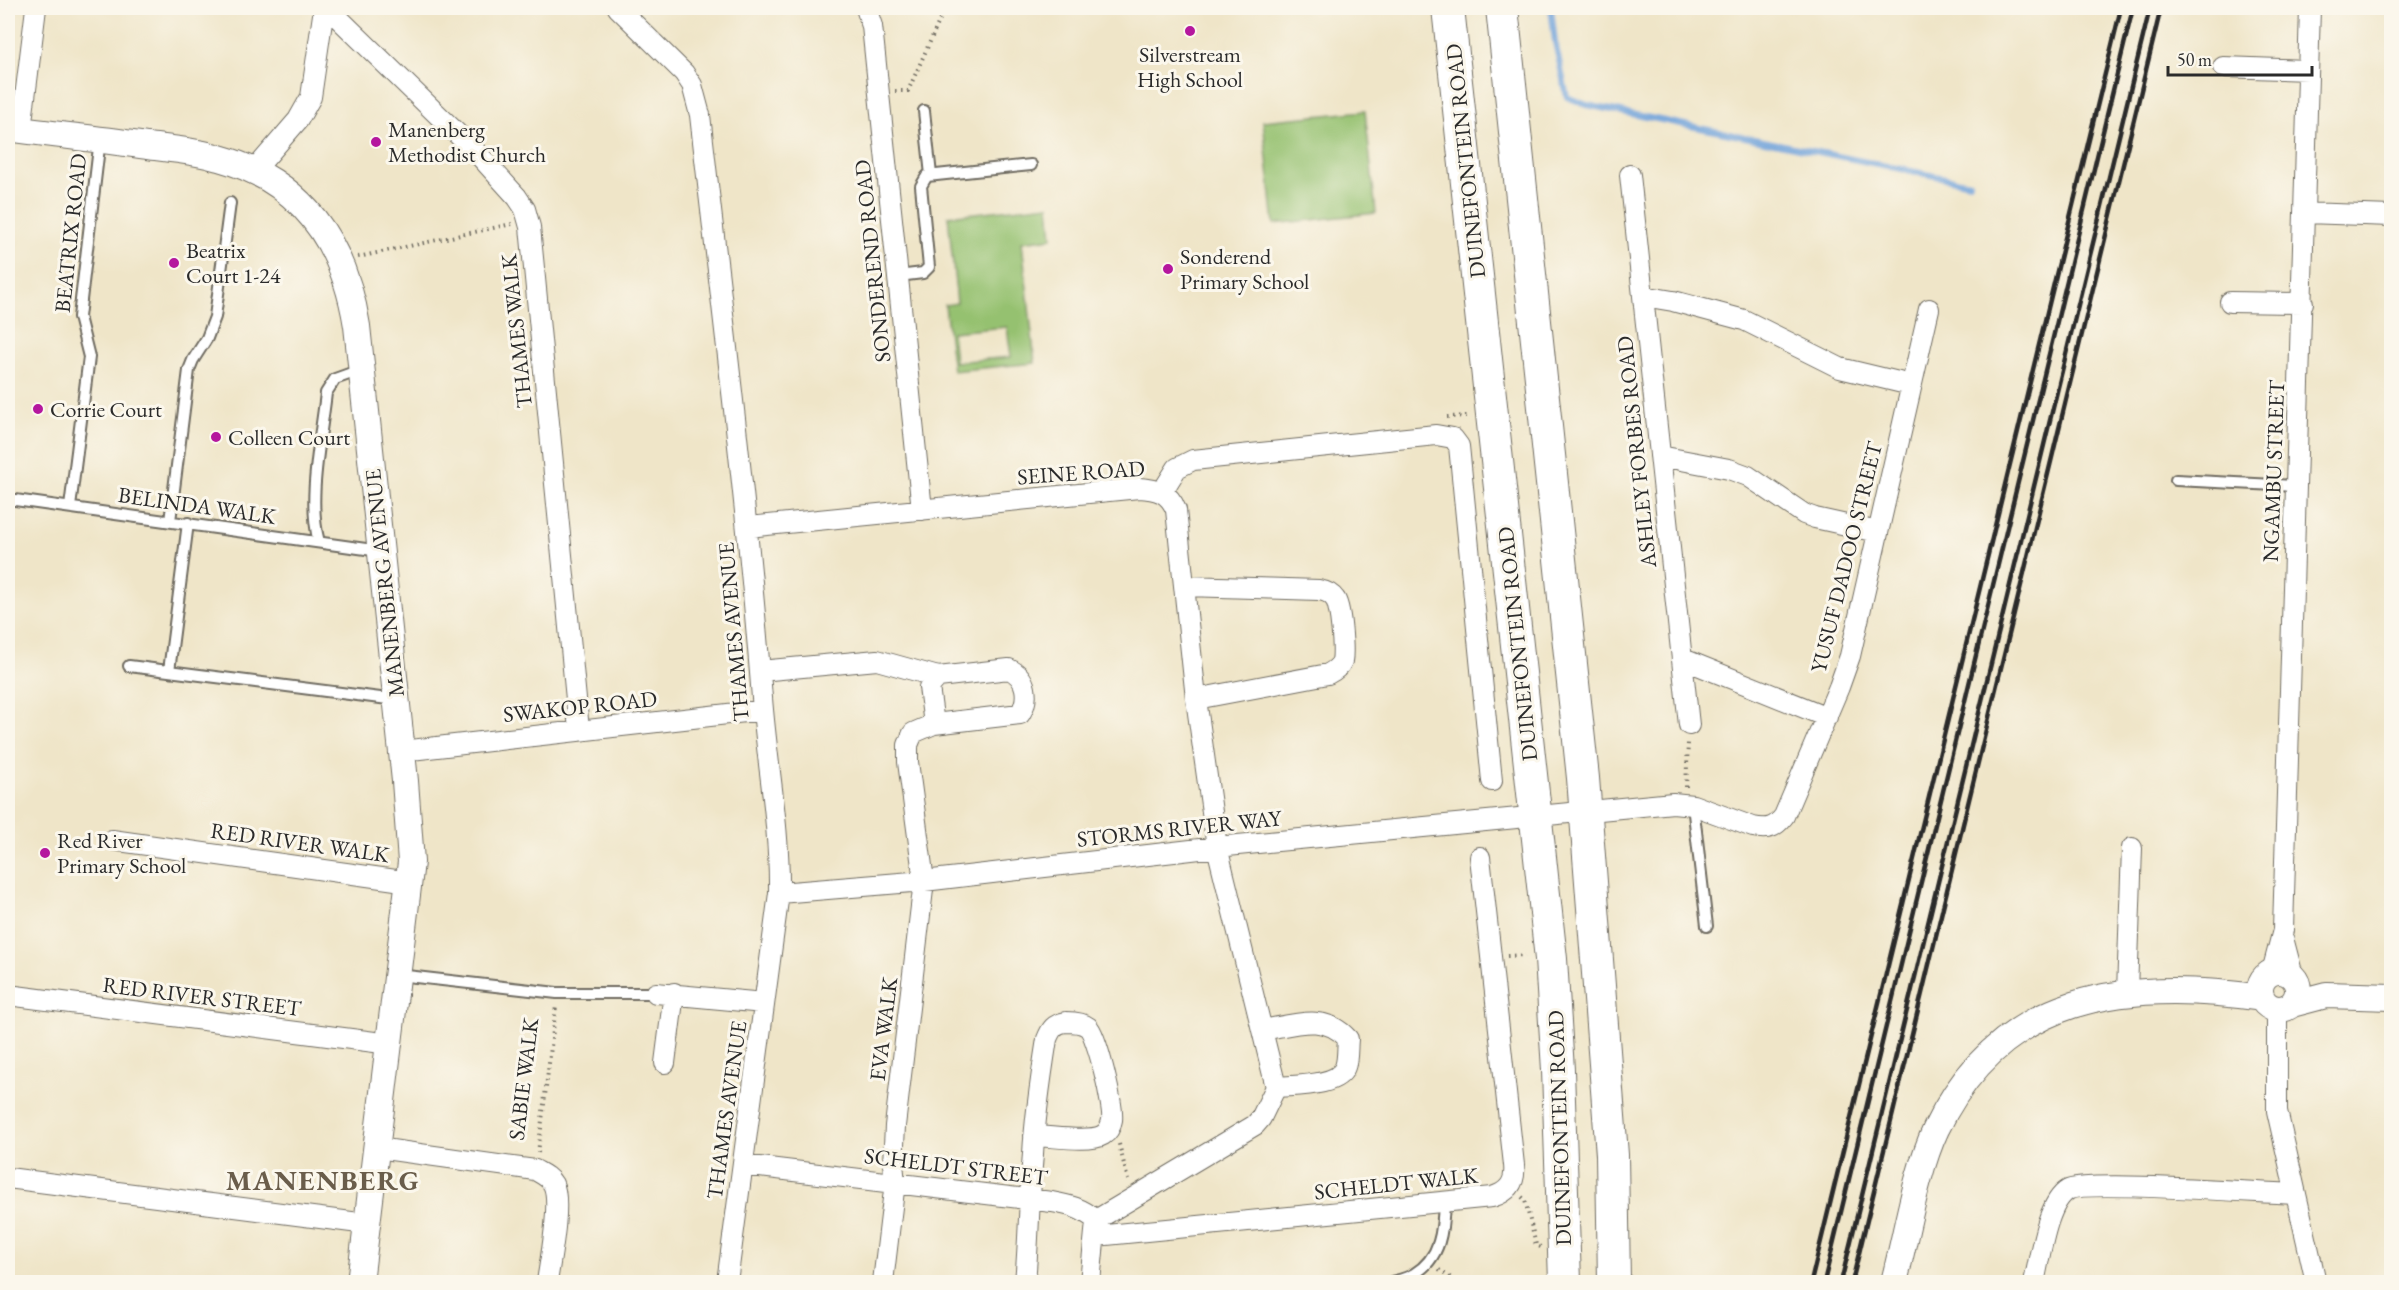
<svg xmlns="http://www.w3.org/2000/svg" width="2399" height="1290" font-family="'EB Garamond',serif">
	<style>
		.green { fill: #95c16f; stroke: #60764d; stroke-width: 1.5; fill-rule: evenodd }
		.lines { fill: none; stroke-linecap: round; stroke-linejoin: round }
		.stream { stroke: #6ea1d9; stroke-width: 6 }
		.service-casing { stroke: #706c62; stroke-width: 14 }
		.minor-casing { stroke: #706c62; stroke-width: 22 }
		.tertiary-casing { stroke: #706c62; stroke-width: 28 }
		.primary-casing { stroke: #706c62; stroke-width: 34 }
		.path { stroke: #706c62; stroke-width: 4; stroke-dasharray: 1.5 4.5; stroke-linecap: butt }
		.service { stroke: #fff; stroke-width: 10 }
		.minor { stroke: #fff; stroke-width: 20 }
		.tertiary { stroke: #fff; stroke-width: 26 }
		.primary { stroke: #fff; stroke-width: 32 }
		.rail { stroke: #2b2b2b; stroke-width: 4.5 }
		.poi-dot { fill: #b5179e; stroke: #fbf7ec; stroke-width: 2 }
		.labels { text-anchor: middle; stroke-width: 6; stroke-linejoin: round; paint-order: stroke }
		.poi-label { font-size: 22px; fill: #2b2b2b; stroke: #fbf7ec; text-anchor: start }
		.street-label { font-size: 22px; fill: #2b2b2b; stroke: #fbf7ec }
		.district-label { font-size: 28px; font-weight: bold; letter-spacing: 1.5px; fill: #6a5d4b; stroke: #fbf7ec }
	</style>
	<rect width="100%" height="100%" fill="#fbf7ec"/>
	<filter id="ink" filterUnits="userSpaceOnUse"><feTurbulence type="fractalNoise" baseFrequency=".0167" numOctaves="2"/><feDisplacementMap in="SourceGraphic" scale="12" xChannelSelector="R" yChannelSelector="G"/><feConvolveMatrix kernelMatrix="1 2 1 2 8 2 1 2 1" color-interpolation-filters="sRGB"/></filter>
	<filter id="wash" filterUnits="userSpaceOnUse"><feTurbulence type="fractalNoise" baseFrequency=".008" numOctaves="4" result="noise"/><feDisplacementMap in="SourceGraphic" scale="24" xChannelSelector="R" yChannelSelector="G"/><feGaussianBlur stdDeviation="1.35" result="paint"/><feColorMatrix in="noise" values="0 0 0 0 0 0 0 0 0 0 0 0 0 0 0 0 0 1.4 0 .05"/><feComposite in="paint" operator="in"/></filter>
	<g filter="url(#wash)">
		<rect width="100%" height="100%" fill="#efe5c8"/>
		<path class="green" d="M1365,111L1376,213L1274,224L1263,121Z
			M1049,205L1052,238L1022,242L1035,363L953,371L945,305L957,303L948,216ZM1007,327L1011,357L955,362L952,332Z"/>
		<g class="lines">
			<path class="stream" d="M1551,8L1555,42L1567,97L1587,105L1970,183"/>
		</g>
	</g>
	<g filter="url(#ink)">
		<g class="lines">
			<defs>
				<path id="service" d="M924,111L931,175
					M898,276L923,273L929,267L921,186L927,176L1031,165
					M2176,480L2297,486
					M8,499L380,551
					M70,507L89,357L79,317L100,139
					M170,521L189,370L193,360L207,338L215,317L230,203
					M319,542C307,500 321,438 326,393L335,379L360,370
					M129,666L396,700
					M169,671L188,523
					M1693,805L1707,926
					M398,975L557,993H656
					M1392,1282C1399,1280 1408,1278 1414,1274C1441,1258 1443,1230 1444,1202"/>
				<path id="minor" d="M328,8L478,154L517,197L525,209L530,227L579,730
					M618,8L684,73L692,85L700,115C722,309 747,503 762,698C767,763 780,828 779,893L727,1282
					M866,8L872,26L922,510
					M2223,67L2308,70
					M21,130L36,8
					M254,171L298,120L311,97L324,8
					M1630,175L1689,725
					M2305,213L2392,216
					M1643,296L1673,301L1744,320L1840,368L1911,385
					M2230,302L2303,303
					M1660,456L1729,469L1748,476L1804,514L1815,518L1878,532
					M1162,492L1177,468L1193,460L1436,435L1453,438L1459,446L1492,781
					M748,527L1139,488C1157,489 1169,492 1176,510L1196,699L1217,847L1276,1087L1261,1118L1255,1125L1096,1220
					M1185,586L1319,590C1325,591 1331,593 1335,599C1341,606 1344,651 1342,661C1339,668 1334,671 1328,674L1196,699
					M1683,659L1827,717
					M760,671L877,660L938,677
					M402,751L763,710
					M112,840L410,882
					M779,893L924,881L1217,847L1673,803L1693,805L1753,827C1768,830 1775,828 1784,816L1839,687L1850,656L1929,309
					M2283,938L2293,976
					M2272,972L2283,930L2310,8
					M2127,992L2132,848
					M656,993L764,1003
					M8,995L390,1044
					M2277,1009V1111L2316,1282
					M1263,1030C1293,1025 1325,1012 1348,1039C1347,1048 1348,1059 1345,1067C1338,1087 1295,1085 1276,1087
					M665,1063L674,993
					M377,1148L535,1170C542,1174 549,1177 553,1184C562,1202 550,1261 547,1282
					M743,1165L1052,1202C1069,1205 1082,1208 1096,1220
					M8,1178L367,1224
					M1096,1236L1492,1197C1508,1192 1516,1183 1514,1165L1480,857
					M883,1282L895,1182L893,1164L895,1126L924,881L908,762V745L913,733L934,724L1020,714C1030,698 1027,677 1009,669L938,677L929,687L934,724
					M1025,1282C1029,1239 1029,1197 1033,1154C1035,1115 1041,1077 1047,1039C1051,1029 1054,1024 1066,1022C1072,1022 1082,1022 1088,1027C1097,1035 1114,1107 1112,1120C1111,1126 1108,1132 1103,1135C1090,1143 1050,1136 1034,1136
					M1090,1282L1096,1222
					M2034,1282C2040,1259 2046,1203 2068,1190C2085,1180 2263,1193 2296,1194"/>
				<path id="tertiary" d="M8,128C54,135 101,139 147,146C171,149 196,151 219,158C303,181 344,244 357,326L405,781L411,862L360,1282
					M2260 990a19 19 0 1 1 38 0a19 19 0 1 1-38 0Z
					M2292,1004L2326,995L2392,997
					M1894,1282C1906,1236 1916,1171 1936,1129C2001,993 2126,978 2262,998"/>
				<path id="primary" d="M1448,8L1551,959L1558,1070L1565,1282
					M1502,8L1583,778L1612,1155L1614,1282"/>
			</defs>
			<use href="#service" class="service-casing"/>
			<use href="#minor" class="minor-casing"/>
			<use href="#tertiary" class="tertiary-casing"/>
			<use href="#primary" class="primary-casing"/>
			<path class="path" d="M895,91H908L945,8
				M358,257L512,224
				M1447,417L1467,416
				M1686,787L1688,743
				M1507,956L1525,955
				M1119,1144L1128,1180
				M538,1153L556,1006
				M1522,1197L1525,1200L1536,1245L1541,1247
				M1439,1270L1457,1282"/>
			<use href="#service" class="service"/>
			<use href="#minor" class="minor"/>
			<use href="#tertiary" class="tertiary"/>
			<use href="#primary" class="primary"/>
			<path class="rail" d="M1811,1282L2121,8
				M1824,1282L2133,8
				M1841,1282L2150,8
				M1852,1282L2161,8"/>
		</g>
	</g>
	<g class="poi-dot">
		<circle cx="1190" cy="31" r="6"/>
		<circle cx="376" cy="142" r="6"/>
		<circle cx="174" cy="263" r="6"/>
		<circle cx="1168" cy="269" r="6"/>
		<circle cx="38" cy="409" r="6"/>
		<circle cx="216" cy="437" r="6"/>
		<circle cx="45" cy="853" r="6"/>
	</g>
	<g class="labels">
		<g class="poi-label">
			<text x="1190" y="62" text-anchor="middle">Silverstream<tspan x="1190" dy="25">High School</tspan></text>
			<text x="388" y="137">Manenberg<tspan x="388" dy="25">Methodist Church</tspan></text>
			<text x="186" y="258">Beatrix<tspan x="186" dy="25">Court 1-24</tspan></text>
			<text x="1180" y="264">Sonderend<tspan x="1180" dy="25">Primary School</tspan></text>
			<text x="50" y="417">Corrie Court</text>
			<text x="228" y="445">Colleen Court</text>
			<text x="57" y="848">Red River<tspan x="57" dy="25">Primary School</tspan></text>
		</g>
		<g class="street-label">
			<text transform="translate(1465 161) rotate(-96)" y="8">DUINEFONTEIN ROAD</text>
			<text transform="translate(70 233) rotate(-84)" y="8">BEATRIX ROAD</text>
			<text transform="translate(872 261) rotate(-96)" y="8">SONDEREND ROAD</text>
			<text transform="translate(516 331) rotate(-96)" y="8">THAMES WALK</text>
			<text transform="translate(1636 452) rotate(-96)" y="8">ASHLEY FORBES ROAD</text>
			<text transform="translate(2273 471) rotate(-88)" y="8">NGAMBU STREET</text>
			<text transform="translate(1081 472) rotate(-4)" y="8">SEINE ROAD</text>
			<text transform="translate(197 505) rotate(8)" y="8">BELINDA WALK</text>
			<text transform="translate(1846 557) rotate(-76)" y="8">YUSUF DADOO STREET</text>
			<text transform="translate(384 583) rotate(-96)" y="8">MANENBERG AVENUE</text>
			<text transform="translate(733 632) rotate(-95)" y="8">THAMES AVENUE</text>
			<text transform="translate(1517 644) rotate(-96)" y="8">DUINEFONTEIN ROAD</text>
			<text transform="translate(580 706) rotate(-6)" y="8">SWAKOP ROAD</text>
			<text transform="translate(1179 828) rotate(-6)" y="8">STORMS RIVER WAY</text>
			<text transform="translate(300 842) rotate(8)" y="8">RED RIVER WALK</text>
			<text transform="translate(202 996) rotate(7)" y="8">RED RIVER STREET</text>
			<text transform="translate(883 1029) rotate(-83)" y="8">EVA WALK</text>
			<text transform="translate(523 1079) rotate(-83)" y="8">SABIE WALK</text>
			<text transform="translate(726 1110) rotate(-82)" y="8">THAMES AVENUE</text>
			<text transform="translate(1559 1128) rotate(-92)" y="8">DUINEFONTEIN ROAD</text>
			<text transform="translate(956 1166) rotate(7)" y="8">SCHELDT STREET</text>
			<text transform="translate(1396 1183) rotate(-6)" y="8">SCHELDT WALK</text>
		</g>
		<g class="district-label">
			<text x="323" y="1190">MANENBERG</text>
		</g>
	</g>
	<rect width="2399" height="1290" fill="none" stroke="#fbf7ec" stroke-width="30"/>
	<path d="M2168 66v9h144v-9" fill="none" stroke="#2b2b2b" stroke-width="3"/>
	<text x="2177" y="66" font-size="18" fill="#2b2b2b" stroke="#fbf7ec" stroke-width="4.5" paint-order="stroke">50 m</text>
</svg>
